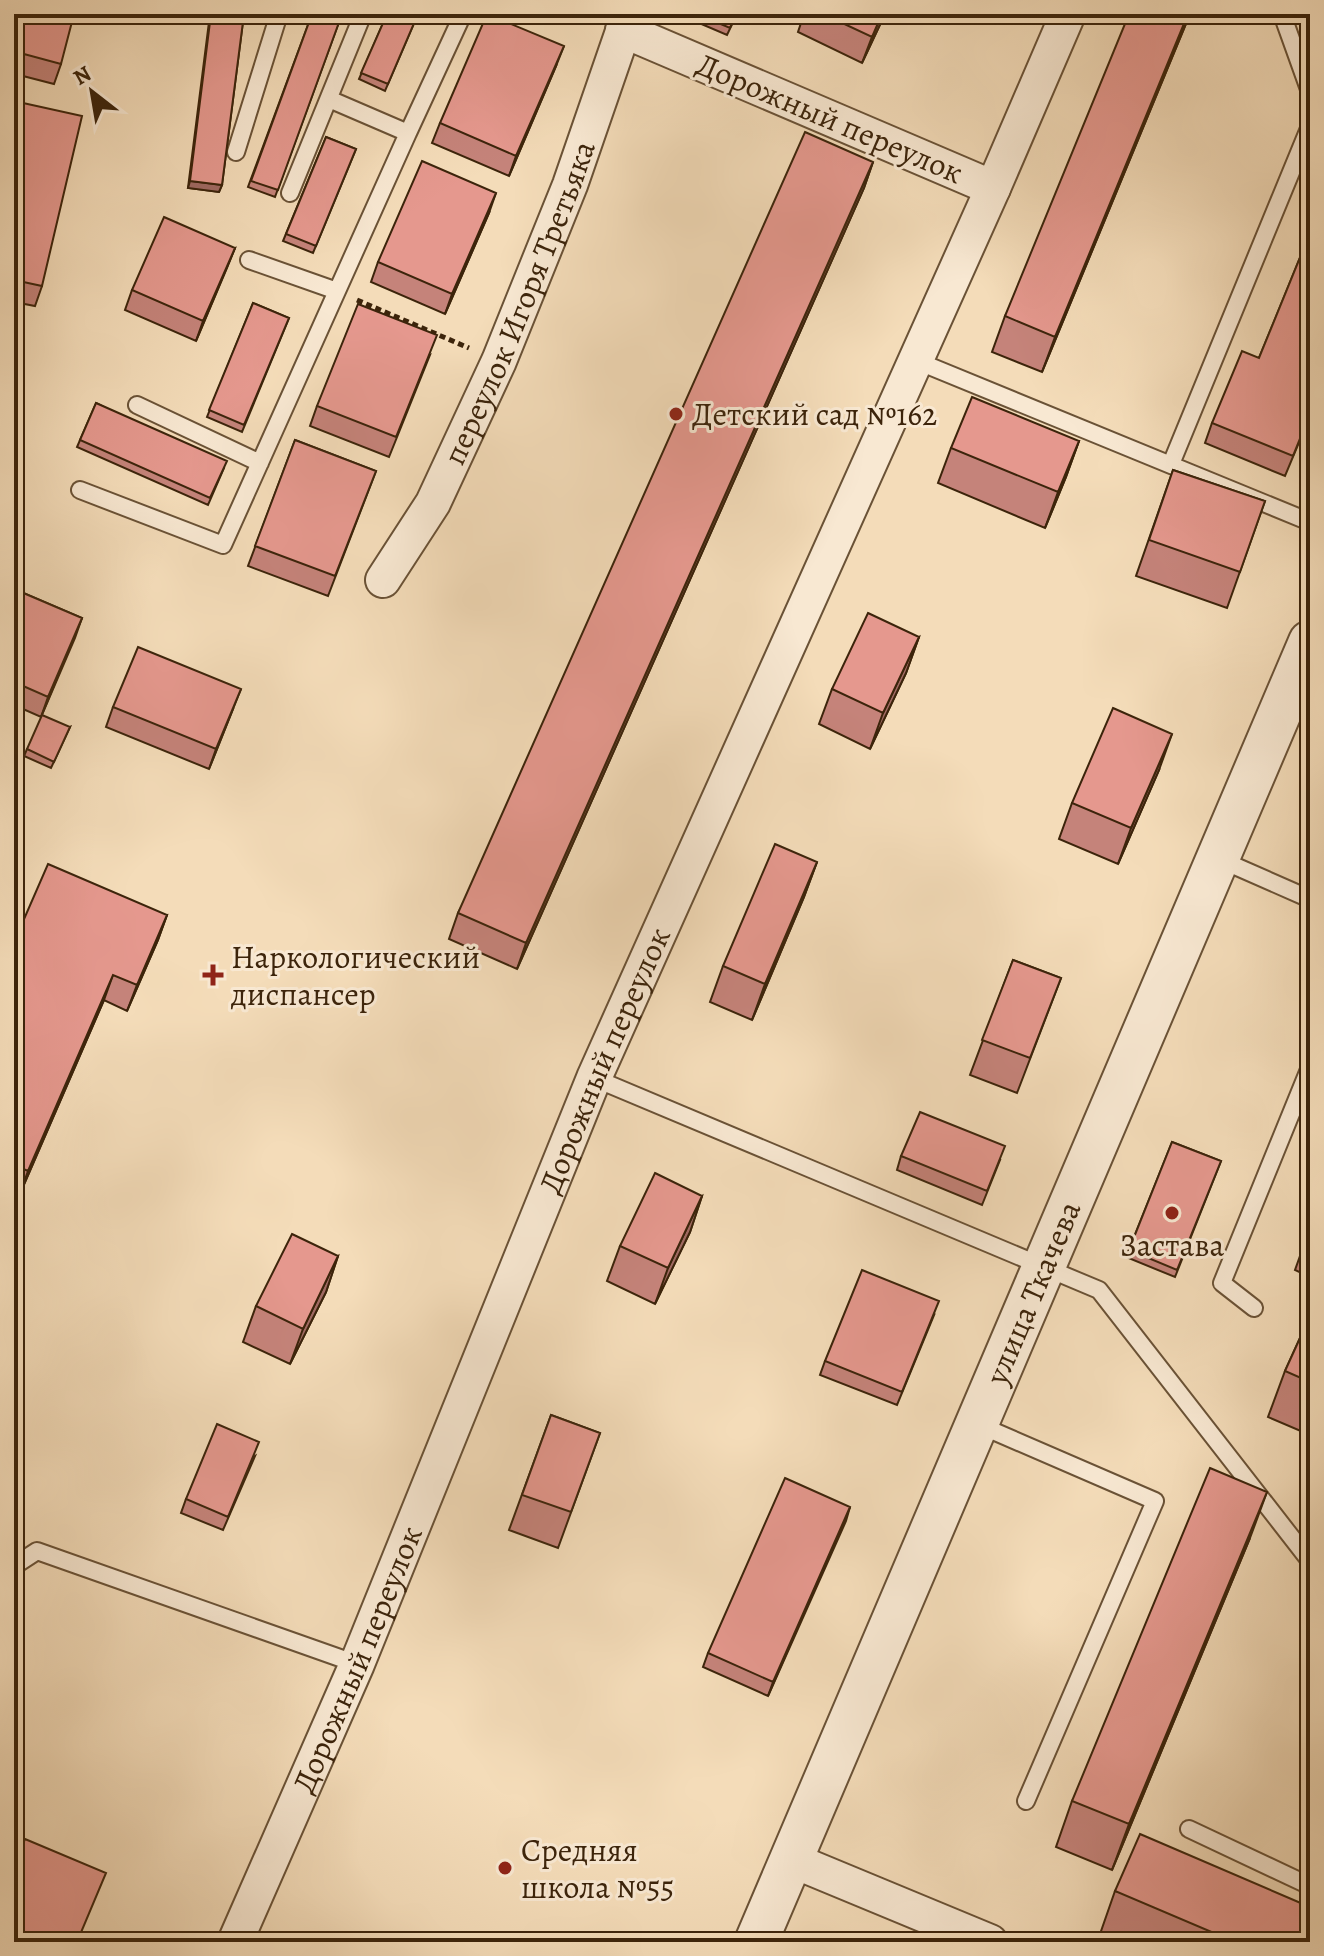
<svg xmlns="http://www.w3.org/2000/svg" width="1324" height="1956" font-family="Alegreya,serif">
	<style>
		.lines { fill: none; stroke-linecap: round; stroke-linejoin: round }
		.service-casing { stroke: #6a5236; stroke-width: 20 }
		.minor-casing { stroke: #6a5236; stroke-width: 38 }
		.tertiary-casing { stroke: #6a5236; stroke-width: 46 }
		.path { stroke: #3c240b; stroke-width: 5; stroke-dasharray: 6 4; stroke-linecap: butt }
		.service { stroke: #f8e8d2; stroke-width: 16 }
		.minor { stroke: #f8e8d2; stroke-width: 34 }
		.tertiary { stroke: #f8e8d2; stroke-width: 42 }
		.wall { fill: #c5837a; stroke: #3c240b; stroke-width: 2 }
		.shaded-wall { fill: #a06a63; stroke: #3c240b; stroke-width: 2 }
		.building { fill: #e5988e; stroke: #3c240b; stroke-width: 2 }
		.poi-dot { fill: #8f2418; stroke: #f8e8d2; stroke-width: 3 }
		.labels { text-anchor: middle; stroke-width: 6; stroke-linejoin: round; paint-order: stroke }
		.street-label { font-size: 32px; fill: #3c240b; stroke: #f8e8d2 }
		.poi-label { font-size: 32px; fill: #3c240b; stroke: #f8e8d2; text-anchor: start }
	</style>
	<rect width="100%" height="100%" fill="#f4dcb9"/>
	<filter id="stains"><feTurbulence type="fractalNoise" baseFrequency=".0025" numOctaves="4"/><feColorMatrix values="0 0 0 0 .2 0 0 0 0 .09 0 0 0 0 .02 0 0 0 .5 -.17"/></filter>
	<radialGradient id="worn" r=".72"><stop offset=".6" stop-color="#630" stop-opacity="0"/><stop offset="1" stop-color="#630" stop-opacity=".3"/></radialGradient>
	<g class="lines">
		<defs>
			<path id="service" d="M1282,14L1310,92
				M408,133L463,14
				M236,152L279,14
				M290,193L363,14
				M249,260L337,291
				M917,361L1310,522
				M137,405L260,463
				M1171,464L1310,126
				M80,490L223,545L408,133L329,99
				M1219,859L1310,899
				M594,1078L1099,1290L1310,1561
				M1254,1308L1222,1283L1310,1067
				M977,1424L1155,1501L1026,1801
				M14,1566L37,1551L357,1664
				M1189,1829L1310,1886"/>
			<g id="minor">
				<path d="M993,188L1068,14"/>
				<path id="s1" d="M383,580L433,503L499,361L570,185L629,14"/>
				<path d="M792,1860L990,1942"/>
				<path id="s2" d="M235,1942L357,1664L594,1078L993,188L623,30"/>
			</g>
			<g id="tertiary">
				<path id="s3" d="M756,1942L1310,642"/>
			</g>
		</defs>
		<use href="#service" class="service-casing"/>
		<use href="#minor" class="minor-casing"/>
		<use href="#tertiary" class="tertiary-casing"/>
		<path class="path" d="M357,300L469,348"/>
		<use href="#service" class="service"/>
		<use href="#minor" class="minor"/>
		<use href="#tertiary" class="tertiary"/>
	</g>
	<path class="wall" d="M14,14L61,64L54,84L19,75L14,89Z
		M210,14H244L222,185L219,192L188,188Z
		M312,14H342L275,197L248,187Z
		M387,14H418L385,91L359,79Z
		M678,14H737L727,35Z
		M804,14H885L862,63L798,32Z
		M1190,14L1042,372L992,352L1005,316Z
		M556,66L509,176L432,143L440,123Z
		M14,101L42,286L35,306L14,302Z
		M326,137L356,149L313,253L283,241Z
		M873,162L864,188L517,969L449,939L458,913Z
		M1310,196V225L1301,221Z
		M489,213L445,314L371,282L378,262Z
		M1310,233V416L1285,476L1205,443L1212,423L1259,358Z
		M235,248L196,341L125,310L132,290Z
		M253,303L289,318L242,432L207,417Z
		M430,355L389,457L310,426L317,406Z
		M96,403L224,468L208,505L77,447Z
		M295,440L376,471L328,596L248,566Z
		M1079,441L1066,477L1045,528L938,483L951,448Z
		M1173,470L1265,501L1227,608L1136,576Z
		M14,589L82,618L41,717L14,705Z
		M919,637L906,673L870,749L819,724L832,689Z
		M113,707L233,709L209,769L106,727Z
		M70,727L51,768L24,756L27,749Z
		M1159,770L1118,864L1059,839L1072,803Z
		M817,862L804,897L752,1020L710,1002L723,966Z
		M167,915L158,940L127,1011L104,1000L19,1196L14,1194V942Z
		M1013,960L1061,978L1017,1093L970,1075Z
		M1172,1142L1221,1161L1175,1277L1126,1257Z
		M901,1156L1000,1160L982,1205L897,1170Z
		M702,1196L690,1232L655,1304L607,1281L620,1246Z
		M1310,1228V1277L1295,1270Z
		M338,1256L326,1292L290,1364L243,1342L256,1306Z
		M934,1315L897,1405L820,1375L825,1361Z
		M1310,1316V1435L1268,1417L1285,1371Z
		M551,1415L600,1433L558,1548L509,1530Z
		M255,1456L223,1530L181,1513L186,1499Z
		M850,1507L768,1696L703,1667L708,1653Z
		M1250,1538L1112,1870L1056,1847L1072,1801Z
		M1115,1891L1310,1942H1111L1099,1937Z"/>
	<path class="shaded-wall" d="M882,14H885L862,63L872,37Z
		M1188,14H1190L1042,372L1055,337Z
		M564,46L556,66L509,176L516,156Z
		M873,162L864,188L517,969L526,943Z
		M190,181L222,185L219,192L188,188Z
		M496,193L489,213L445,314L452,294Z
		M235,248L227,268L196,341L203,321Z
		M1079,441L1066,477L1045,528L1058,492Z
		M82,618L75,638L41,717L48,697Z
		M919,637L906,673L870,749L883,713Z
		M241,689L209,769L216,749Z
		M1172,734L1159,770L1118,864L1131,828Z
		M817,862L804,897L752,1020L765,984Z
		M167,915L158,940L127,1011L137,985Z
		M113,975L104,1000L19,1196L28,1171Z
		M702,1196L690,1232L655,1304L668,1268Z
		M338,1256L326,1292L290,1364L303,1329Z
		M1267,1492L1250,1538L1112,1870L1129,1824Z
		M850,1507L846,1521L768,1696L773,1682Z"/>
	<path class="building" d="M14,14H74L61,64L24,54L19,77L14,76Z
		M211,14H244L222,185L190,181Z
		M312,14H342L278,190L251,181Z
		M387,14H418L388,84L361,73Z
		M487,14L564,46L516,156L440,123Z
		M697,14H736L730,28Z
		M823,14H882L872,37Z
		M1129,14H1188L1055,337L1005,316Z
		M14,101L82,116L42,286L14,280Z
		M805,132L873,162L526,943L458,913Z
		M326,137L356,149L316,246L286,234Z
		M422,161L496,193L452,294L378,262Z
		M164,217L235,248L203,321L132,290Z
		M1310,233V414L1293,456L1212,423L1242,351L1259,358Z
		M253,303L289,318L244,425L209,410Z
		M358,304L437,335L396,437L317,406Z
		M972,397L1079,441L1058,492L951,448Z
		M96,403L227,461L210,498L80,440Z
		M295,440L376,471L335,576L255,546Z
		M1173,470L1265,501L1240,572L1149,540Z
		M14,589L82,618L48,697L14,682Z
		M868,613L919,637L883,713L832,689Z
		M138,647L241,689L216,749L113,707Z
		M1113,708L1172,734L1131,828L1072,803Z
		M42,715L70,727L54,762L27,749Z
		M775,844L817,862L765,984L723,966Z
		M48,864L167,915L137,985L113,975L28,1171L14,1165V942Z
		M1013,960L1061,978L1030,1058L982,1040Z
		M920,1112L1005,1146L987,1191L901,1156Z
		M1172,1142L1221,1161L1177,1270L1129,1250Z
		M655,1173L702,1196L668,1268L620,1246Z
		M292,1234L338,1256L303,1329L256,1306Z
		M862,1270L939,1301L902,1392L825,1361Z
		M1310,1316V1382L1285,1371Z
		M551,1415L600,1433L571,1512L522,1495Z
		M217,1424L259,1442L228,1517L186,1499Z
		M1210,1468L1267,1492L1129,1824L1072,1801Z
		M785,1478L850,1507L773,1682L708,1653Z
		M1140,1834L1310,1907V1942H1235L1115,1891Z
		M25,1839L106,1873L77,1942H14V1865Z
		M481,1937L493,1942H479Z"/>
	<g class="poi-dot">
		<circle cx="676" cy="414" r="8"/>
		<path d="M209 963h8v8h8v8h-8v8h-8v-8h-8v-8h8z"/>
		<circle cx="1172" cy="1213" r="8"/>
		<circle cx="505" cy="1868" r="8"/>
	</g>
	<g class="labels">
		<g class="street-label">
			<text transform="translate(830 118) rotate(23)" y="11">Дорожный переулок</text>
			<text dy="11" stroke="none"><textPath href="#s1" startOffset="310">переулок Игоря Третьяка</textPath></text>
			<text dy="11" stroke="none"><textPath href="#s2" startOffset="956">Дорожный переулок</textPath></text>
			<text dy="11" stroke="none"><textPath href="#s3" startOffset="706">улица Ткачева</textPath></text>
			<text dy="11" stroke="none"><textPath href="#s2" startOffset="308">Дорожный переулок</textPath></text>
		</g>
		<g class="poi-label">
			<text x="692" y="425">Детский сад №162</text>
			<text x="231" y="968">Наркологический<tspan x="231" dy="37">диспансер</tspan></text>
			<text x="1172" y="1256" text-anchor="middle">Застава</text>
			<text x="521" y="1861">Средняя<tspan x="521" dy="37">школа №55</tspan></text>
		</g>
	</g>
	<rect width="1324" height="1956" fill="none" stroke="#f4dcb9" stroke-width="48"/>
	<rect x="16" y="16" width="1292" height="1924" fill="none" stroke="#3c240b" stroke-width="4"/>
	<rect x="24" y="24" width="1276" height="1908" fill="none" stroke="#3c240b" stroke-width="2"/>
	<g transform="translate(92 92) rotate(329)" stroke="#f8e8d2" stroke-width="6" paint-order="stroke">
	<path d="M0-6L14 30L0 20L-14 30Z" fill="#3c240b"/>
	<text y="-12" font-size="22" font-weight="bold" text-anchor="middle" fill="#3c240b">N</text>
	</g>
	<rect width="100%" height="100%" filter="url(#stains)"/>
	<rect width="100%" height="100%" fill="url(#worn)"/>
</svg>
